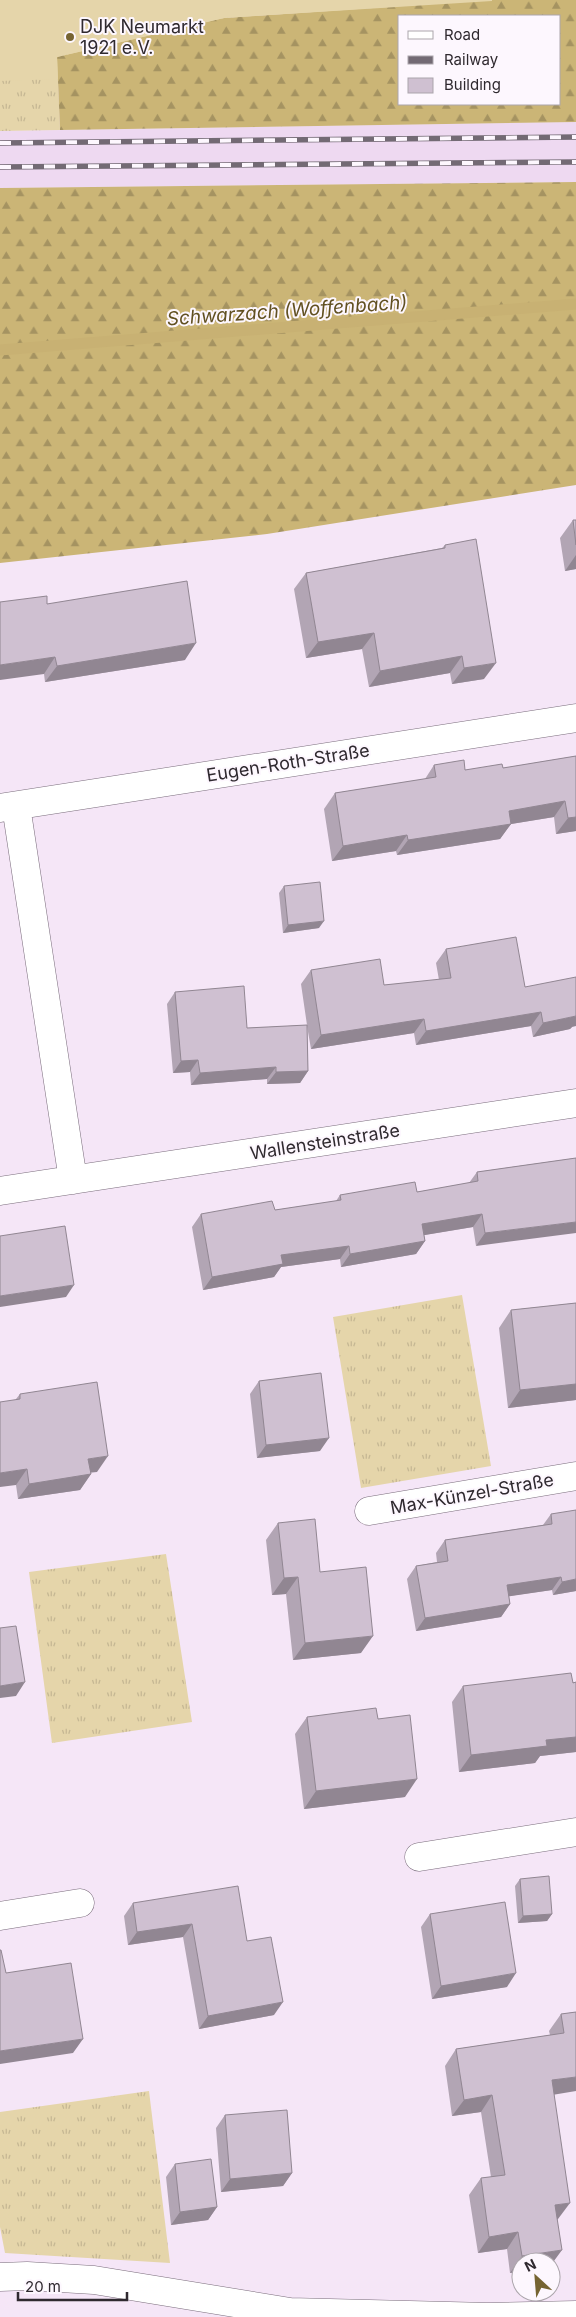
<svg xmlns="http://www.w3.org/2000/svg" width="576" height="2317" font-family="Inter,sans-serif">
	<style>
		.built { fill: #eed9f1 }
		.grass { fill: url(#grass-tufts) }
		.forest { fill: url(#forest-firs); fill-rule: evenodd }
		.pitch { fill: #e5d5aa }
		.lines { fill: none; stroke-linecap: round; stroke-linejoin: round }
		.stream { stroke: #c8b173; stroke-width: 11 }
		.minor-casing { stroke: #7a6d7c; stroke-width: 29 }
		.minor { stroke: #fff; stroke-width: 28 }
		.rail-casing { stroke: #736a74; stroke-width: 5.5 }
		.rail { stroke: #fdf7fe; stroke-width: 4; stroke-dasharray: 11; stroke-linecap: butt }
		.wall { fill: #b2a5b4 }
		.shaded-wall { fill: #918692 }
		.building { fill: #cfc0d1; stroke: #918692 }
		.poi-dot { fill: #766432; stroke: #fdf7fe; stroke-width: 2 }
		.labels { text-anchor: middle; stroke-width: 4; stroke-linejoin: round; paint-order: stroke }
		.poi-label { font-size: 18px; fill: #2f292f; stroke: #fdf7fe; text-anchor: start }
		.street-label { font-size: 18px; fill: #2f292f; stroke: #fdf7fe }
		.water-label { font-size: 19px; font-style: italic; fill: #615021; stroke: #fdf7fe }
	</style>
	<defs>
		<pattern id="grass-tufts" width="24" height="20" patternUnits="userSpaceOnUse" patternTransform="scale(1.25)"><rect width="24" height="20" fill="#e5d5aa"/><path d="M3 7l-1-3M5 7V3M7 7l1-3M15 17l-1-3M17 17v-4M19 17l1-3" fill="none" stroke="#c5b793"/></pattern>
		<pattern id="forest-firs" width="22" height="20" patternUnits="userSpaceOnUse" patternTransform="scale(1.25)"><rect width="22" height="20" fill="#cbb576"/><path d="M5 1l3.5 6h-7zM16 11l3.5 6h-7z" fill="#a59361"/></pattern>
	</defs>
	<rect width="100%" height="100%" fill="#f5e6f7"/>
	<path class="built" d="M576,122V182L0,188V131Z"/>
	<path class="grass" d="M0,0H492V1L224,18L58,79L60,130L0,131Z
		M462,1295L491,1466L361,1488L333,1317Z
		M166,1554L192,1722L52,1743L29,1572Z
		M149,2091L170,2263L5,2253L0,2227V2112Z"/>
	<path class="forest" d="M492,0H576V122L60,130L57,57L224,18ZM400,16H560V104H400Z
		M576,182V485L267,534L0,563V188Z"/>
	<path class="pitch" d="M0,0H492V1L224,18L57,57L58,79L0,81Z"/>
	<g class="lines">
		<path class="stream" d="M0,350L576,304"/>
		<defs>
			<path id="minor" d="M16,806L73,1180
				M0,808L576,718
				M0,1191L576,1103
				M369,1511L576,1476
				M419,1857L576,1832
				M0,1916L80,1903
				M0,2277L27,2276L94,2280L290,2312L489,2317L576,2315"/>
		</defs>
		<use href="#minor" class="minor-casing"/>
		<use href="#minor" class="minor"/>
		<defs>
			<path id="rail" d="M0,143L576,137
				M0,167L576,162"/>
		</defs>
		<use href="#rail" class="rail-casing"/>
		<use href="#rail" class="rail"/>
	</g>
	<path class="wall" d="M573,520H576V569L565,571L560,538Z
		M445,545L484,679L452,684L450,673L369,687L362,649L306,658L294,589L306,573L442,548Z
		M47,604L185,660L45,682L44,674Z
		M576,756V831L556,834L554,817L511,824L500,839L397,855L396,851L332,861L324,809L335,793L425,779L434,765L465,770L503,768Z
		M284,886L319,928L283,933L279,893Z
		M446,949L525,987L572,1027L570,1029L533,1037L531,1026L416,1045L414,1033L311,1049L307,1026L308,1071L300,1083L267,1084V1079L191,1085L190,1072L173,1073L167,1004L175,992L247,1028L307,1025L301,984L311,970L384,985L439,980L436,963Z
		M576,1158L476,1246L473,1227L424,1235L425,1241L416,1254L341,1267L340,1259L281,1267L274,1277L203,1290L192,1227L201,1214L275,1210L336,1201L340,1195L417,1192L469,1183L477,1172Z
		M576,1303V1400L508,1408L499,1328L511,1310Z
		M259,1381L320,1451L257,1458L250,1394Z
		M20,1394L97,1472H90L91,1474L80,1490L18,1499L16,1485V1399Z
		M551,1514L576,1591L553,1595L552,1590L509,1596L510,1604L501,1617L416,1631L407,1579L416,1566L437,1562L436,1553L445,1540L543,1525Z
		M278,1523L320,1572L361,1653L293,1660L286,1594L272,1595L266,1540Z
		M576,1682V1752L540,1756L535,1763L459,1772L452,1702L463,1686Z
		M307,1717L378,1719L405,1797L304,1809L295,1734Z
		M520,1879L552,1914L547,1921L518,1923L515,1886Z
		M133,1903L247,1941L274,2015L199,2029L183,1937L128,1945L124,1916Z
		M430,1914L507,1987L432,1999L421,1927Z
		M576,2012L554,2095L558,2219L557,2220L521,2262V2271L510,2273L507,2249L478,2253L469,2195L481,2178L491,2177L481,2112L452,2116L445,2066L456,2049L550,2035L549,2031L561,2014Z
		M225,2115L292,2173L283,2186L221,2192L216,2128Z
		M175,2164L217,2207L208,2220L171,2225L166,2177Z"/>
	<path class="shaded-wall" d="M576,555V569L565,571Z
		M374,633L362,649L306,658L318,642Z
		M196,643L185,660L45,682L57,666Z
		M462,656L450,673L369,687L380,671Z
		M55,657L44,674L0,680V665Z
		M496,663L484,679L452,684L464,668Z
		M565,801L554,817L511,824L500,839L397,855L408,840L509,811Z
		M576,817V831L556,834L568,818Z
		M407,835L396,851L332,861L343,846Z
		M324,921L319,928L283,933L288,925Z
		M541,1012L531,1026L416,1045L426,1031Z
		M576,1016V1026L572,1027L570,1029L533,1037L543,1023Z
		M424,1019L414,1033L311,1049L321,1035Z
		M198,1060L190,1072L173,1073L181,1061Z
		M276,1067L267,1079L191,1085L200,1073Z
		M308,1071L300,1083L267,1084L276,1072Z
		M482,1214L473,1227L413,1237L422,1224Z
		M576,1222V1233L476,1246L485,1233Z
		M425,1241L416,1254L341,1267L350,1254Z
		M349,1246L340,1259L281,1267L274,1277L203,1290L212,1277L281,1255Z
		M74,1285L66,1297L0,1307V1296Z
		M576,1384V1400L508,1408L520,1390Z
		M329,1438L320,1451L257,1458L266,1445Z
		M108,1456L97,1472L77,1474L88,1459Z
		M27,1469L16,1485L0,1487V1473Z
		M91,1474L80,1490L18,1499L29,1484Z
		M298,1577L286,1594L272,1595L284,1578Z
		M561,1577L552,1590L498,1598L507,1585Z
		M576,1579V1591L553,1595L562,1582Z
		M510,1604L501,1617L416,1631L425,1618Z
		M373,1636L361,1653L293,1660L305,1643Z
		M25,1682L16,1696L0,1698V1686Z
		M576,1737V1752L540,1756L535,1763L459,1772L471,1755L546,1740Z
		M417,1779L405,1797L304,1809L316,1791Z
		M552,1914L547,1921L518,1923L523,1916Z
		M192,1924L183,1937L128,1945L137,1932Z
		M516,1973L507,1987L432,1999L441,1986Z
		M283,2002L274,2015L199,2029L208,2016Z
		M83,2039L73,2053L0,2064V2051Z
		M576,2077V2091L540,2097L552,2080Z
		M492,2095L481,2112L452,2116L464,2100Z
		M292,2173L283,2186L221,2192L230,2179Z
		M570,2203L558,2219L543,2222L555,2205Z
		M217,2207L208,2220L171,2225L180,2212Z
		M518,2232L507,2249L478,2253L489,2237Z
		M562,2250L551,2265V2262H521V2271L510,2273L522,2256Z"/>
	<path class="building" d="M573,520H576V545Z
		M476,539L496,663L464,668L462,656L380,671L374,633L318,642L306,573L445,548V545Z
		M187,581L196,643L57,666L55,657L0,665V602L47,596V604Z
		M576,756V817L568,818L565,801L509,811L511,824L408,840L407,835L343,846L335,793L436,777L434,765L464,760L465,770L502,764L503,768Z
		M320,882L324,921L288,925L284,886Z
		M516,937L525,987L576,977V1016L543,1023L541,1012L426,1031L424,1019L321,1035L311,970L380,959L384,985L451,978L446,949Z
		M244,986L247,1028L307,1025L308,1071L276,1072V1067L200,1073L198,1060L181,1061L175,992Z
		M576,1158V1222L485,1233L482,1214L422,1224L425,1241L350,1254L349,1246L281,1255L283,1264L212,1277L201,1214L272,1201L275,1210L341,1200L340,1195L415,1182L417,1192L478,1181L477,1172Z
		M65,1226L74,1285L0,1296V1236Z
		M576,1303V1384L520,1390L511,1310Z
		M321,1373L329,1438L266,1445L259,1381Z
		M97,1382L108,1456L88,1459L91,1474L29,1484L27,1469L0,1473V1402L20,1399V1394Z
		M576,1510V1579L562,1582L561,1577L507,1585L510,1604L425,1618L416,1566L448,1561L445,1540L552,1524L551,1514Z
		M315,1519L320,1572L366,1567L373,1636L305,1643L298,1577L284,1578L278,1523Z
		M16,1626L25,1682L0,1686V1628Z
		M571,1673L573,1683L576,1682V1737L546,1740L547,1746L471,1755L463,1686Z
		M376,1708L378,1719L410,1715L417,1779L316,1791L307,1717Z
		M549,1876L552,1914L523,1916L520,1879Z
		M238,1886L247,1941L271,1937L283,2002L208,2016L192,1924L137,1932L133,1903Z
		M505,1902L516,1973L441,1986L430,1914Z
		M0,1950H1L6,1973L71,1963L83,2039L0,2051Z
		M576,2012V2077L552,2080L570,2203L555,2205L562,2250L522,2256L518,2232L489,2237L481,2178L505,2175L492,2095L464,2100L456,2049L564,2033L561,2014Z
		M287,2110L292,2173L230,2179L225,2115Z
		M211,2159L217,2207L180,2212L175,2164Z"/>
	<circle class="poi-dot" cx="70" cy="37" r="5"/>
	<g class="labels">
		<g class="poi-label">
			<text x="80" y="33">DJK Neumarkt<tspan x="80" dy="21">1921 e.V.</tspan></text>
		</g>
		<g class="street-label">
			<text transform="translate(288 763) rotate(-9)" y="6">Eugen-Roth-Straße</text>
			<text transform="translate(325 1142) rotate(-9)" y="6">Wallensteinstraße</text>
			<text transform="translate(472 1494) rotate(-10)" y="6">Max-Künzel-Straße</text>
		</g>
		<g class="water-label">
			<text transform="translate(287 310) rotate(-4)" y="7">Schwarzach (Woffenbach)</text>
		</g>
	</g>
	<rect x="398" y="15" width="162" height="90" fill="#fdf7fe" stroke="#aba5ab"/>
	<rect x="408" y="31" width="25" height="8" fill="#ffffff" stroke="#aba5ab"/>
	<text x="444" y="40" font-size="15" fill="#2f292f">Road</text>
	<rect x="408" y="56" width="25" height="8" fill="#736a74" stroke="#aba5ab"/>
	<text x="444" y="65" font-size="15" fill="#2f292f">Railway</text>
	<rect x="408" y="78" width="25" height="15" fill="#cfc0d1" stroke="#aba5ab"/>
	<text x="444" y="90" font-size="15" fill="#2f292f">Building</text>
	<g transform="translate(536 2277) rotate(334)"><circle r="24" fill="#fdf7fe" stroke="#aba5ab"/>
	<path d="M0-4L9 19L0 12L-9 19Z" fill="#766432"/>
	<text y="-8" font-size="14" font-weight="bold" text-anchor="middle" fill="#2f292f">N</text>
	</g>
	<path d="M18 2292v8h109v-8" fill="none" stroke="#2f292f" stroke-width="2.5"/>
	<text x="25" y="2292" font-size="15" fill="#2f292f" stroke="#fdf7fe" stroke-width="4" paint-order="stroke">20 m</text>
</svg>
